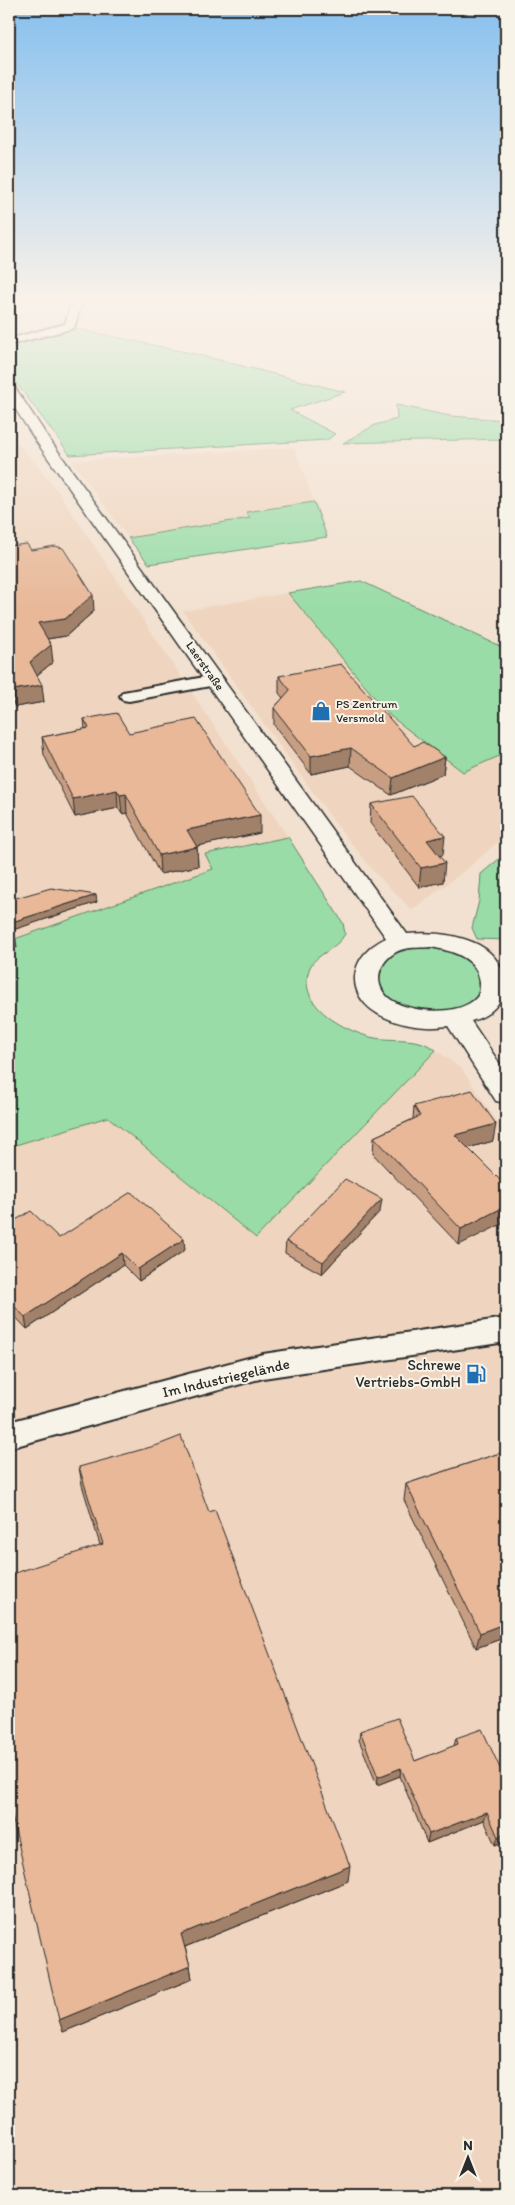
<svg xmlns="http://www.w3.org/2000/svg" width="515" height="2205" font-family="Itim,sans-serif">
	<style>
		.built { fill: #efd5bf }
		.green { fill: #99dca7; stroke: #628469 }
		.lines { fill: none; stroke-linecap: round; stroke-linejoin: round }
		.street-casing { stroke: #2b2b2b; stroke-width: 4 }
		.secondary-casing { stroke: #2b2b2b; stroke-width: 3 }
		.street { fill: #f7f3e8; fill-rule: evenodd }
		.secondary { fill: #f7f3e8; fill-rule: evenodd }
		.wall { fill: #c89e83; stroke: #2b2b2b }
		.shaded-wall { fill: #a2816a; stroke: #2b2b2b }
		.building { fill: #e8b898; stroke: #2b2b2b }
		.labels { text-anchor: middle; stroke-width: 4; stroke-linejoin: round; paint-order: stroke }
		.far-street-label { font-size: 12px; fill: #2b2b2b; stroke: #f7f3e8 }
		.far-poi-label { font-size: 12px; fill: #2b2b2b; stroke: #f7f3e8; text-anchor: start }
		.poi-label { font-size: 15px; fill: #2b2b2b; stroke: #f7f3e8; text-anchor: end }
		.street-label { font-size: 15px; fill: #2b2b2b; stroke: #f7f3e8 }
	</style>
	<rect width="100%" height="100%" fill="#f2e1d0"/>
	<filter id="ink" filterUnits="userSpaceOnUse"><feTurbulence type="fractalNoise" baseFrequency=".02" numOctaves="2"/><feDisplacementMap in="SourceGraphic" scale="10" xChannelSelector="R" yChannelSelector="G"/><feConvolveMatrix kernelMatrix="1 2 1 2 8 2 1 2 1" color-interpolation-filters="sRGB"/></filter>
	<g filter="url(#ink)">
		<path class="built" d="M18,443L57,490L288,837L205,854L214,869L9,941V444Z
			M294,447L314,502L246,512L251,518L128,538L72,461Z
			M288,593L389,715L463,772L506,753V835L468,868L412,910L374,872L335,823L183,611Z
			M436,1050L462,1069L506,1135V2196H9V1147L108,1117L256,1238Z"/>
		<path class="green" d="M73,328L195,354L345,392L290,410L335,434L327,440L70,455L9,373V345Z
			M396,405L450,416L506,420V439L343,443L375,425L397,419Z
			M314,502L327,537L149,564L128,538L250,518L246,512Z
			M361,581L506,649V753L463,772L389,715L288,593Z
			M288,837L343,923L345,934C336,950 316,954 310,967C295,1004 341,1029 370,1037C386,1041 403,1038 419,1042C425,1043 431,1047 436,1050L256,1238L108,1117L9,1147V941L213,869L205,854Z
			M506,853V940L477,939L472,928L479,901L481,874Z
			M418,947C427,947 435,948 444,950C464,955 494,976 475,998C457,1020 414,1014 392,1003C386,1000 381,991 376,986L377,968L392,954Z"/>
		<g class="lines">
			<defs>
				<path id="street" d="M72,302H82L74,328L9,345V339L65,324Z
					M215,675L221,676L224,680L221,684L129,701L123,700L120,696L123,692L129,691Z
					M506,1318V1342L263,1378L9,1448V1422L263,1354Z"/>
				<path id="secondary" d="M9,385L14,386L49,439L407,934C431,932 457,934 479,945C515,965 513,1010 471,1021L506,1073V1103L496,1101L448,1026C427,1029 403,1026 384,1017C343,998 347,956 386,938L36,441L9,399ZM431,947C452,951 477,957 480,982C480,987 480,993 477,997C460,1017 409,1013 390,999C369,983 381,955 404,949C412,947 422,948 431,947Z"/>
			</defs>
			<use href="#street" class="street-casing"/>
			<use href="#secondary" class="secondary-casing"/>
			<use href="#street" class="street"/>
			<use href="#secondary" class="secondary"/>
		</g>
		<path class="wall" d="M9,546L31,550L94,611L66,636L47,639L53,662L37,675L44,702L15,707L9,694Z
			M279,676L414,746L445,757L443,774L391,795L350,766L311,774L274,725V708L283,698L279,693Z
			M84,719L129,733L260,833L197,846L198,866L160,874L127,813L122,814L118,808L75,817L44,755L42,737L85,729Z
			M371,804L443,855L439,856L443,882L419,887L370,823Z
			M9,900L97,902L12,930L16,941L17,948L9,942Z
			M414,1106L493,1141L468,1148L504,1184L459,1245L373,1154L374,1137L413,1119Z
			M380,1211L322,1274L285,1253L286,1241Z
			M9,1224L59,1238L185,1250L139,1281L123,1265L27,1329L9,1310Z
			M506,1451V1637L476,1648L404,1500L406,1484Z
			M79,1467L348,1881L185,1947L190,1966L192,1979L63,2032L100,1545L82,1485Z
			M360,1731L415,1761L454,1746L456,1738L506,1841L495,1845L484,1820L427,1843L400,1776L377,1785L359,1740Z"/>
		<path class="shaded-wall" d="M93,595L94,611L66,636L40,640L38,623Z
			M51,645L53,662L32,679L30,662Z
			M42,685L44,702L15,707L13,690Z
			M351,748L350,766L311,774V756Z
			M445,757L443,774L391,795L393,778Z
			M117,790L118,808L75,817L73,799Z
			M126,794L127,813L122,814L120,795Z
			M260,815V833L188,848L187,830Z
			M445,836L443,855L425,859L427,840Z
			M197,847L198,866L160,874L159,855Z
			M445,863L443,882L419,887L421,868Z
			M96,895L97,902L10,931L9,923Z
			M496,1124L493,1141L453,1152L455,1135Z
			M382,1199L380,1211L322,1274L323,1262Z
			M506,1206V1222L459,1245L461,1229Z
			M184,1239L185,1250L139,1281L138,1269Z
			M122,1253L123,1265L27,1329L25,1317Z
			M506,1623V1637L476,1648L480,1633Z
			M401,1768L400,1776L377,1785L378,1777Z
			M487,1812L484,1820L427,1843L429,1834Z
			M506,1833V1841L495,1845L498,1837Z
			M350,1866L348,1881L182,1948L181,1934Z
			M190,1966L192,1979L63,2032L59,2020Z"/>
		<path class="building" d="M27,544L31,550L55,546L63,548L93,595L65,619L38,623L51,645L30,662L42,685L13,690L9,681V546Z
			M341,664L414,746L423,742L445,757L393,778L351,748L311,756L274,708L290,690L279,676Z
			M117,713L129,733L196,719L260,815L187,830L197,847L159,855L126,794L120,795L117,790L73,799L42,737L89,728L84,719Z
			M412,796L445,836L427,840L445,863L421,868L371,804Z
			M51,888L96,895L9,923L16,941L9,935V900Z
			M472,1090L496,1124L455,1135L504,1184L506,1183V1206L461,1229L374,1137L420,1116L414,1106Z
			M345,1179L382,1199L323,1262L286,1241Z
			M131,1192L184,1239L138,1269L122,1253L25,1317L9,1301V1224L31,1211L59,1238Z
			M181,1436L209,1512L215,1510L350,1866L181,1934L190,1966L59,2020L9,1803V1575L103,1544L79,1467L158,1445Z
			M506,1451V1623L480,1633L406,1484Z
			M397,1718L415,1761L458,1744L456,1738L482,1729L506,1781V1833L498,1837L487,1812L429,1834L401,1768L378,1777L360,1731Z"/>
	</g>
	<linearGradient id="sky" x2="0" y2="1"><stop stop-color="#87c0ee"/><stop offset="0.49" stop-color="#f9f2ea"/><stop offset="1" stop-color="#f9f2ea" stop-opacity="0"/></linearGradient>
	<rect width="515" height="611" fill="url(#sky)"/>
	<defs>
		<symbol id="shop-bare" viewBox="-9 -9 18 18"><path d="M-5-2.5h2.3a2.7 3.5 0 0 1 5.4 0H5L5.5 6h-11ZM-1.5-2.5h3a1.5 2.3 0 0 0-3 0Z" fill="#1f6fb2" stroke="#f7f3e8" stroke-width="2.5" paint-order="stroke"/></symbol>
		<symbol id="fuel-bare" viewBox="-9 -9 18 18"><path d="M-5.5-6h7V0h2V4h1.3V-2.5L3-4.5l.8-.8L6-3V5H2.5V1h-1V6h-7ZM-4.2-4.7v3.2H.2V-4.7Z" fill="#1f6fb2" stroke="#f7f3e8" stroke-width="2.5" paint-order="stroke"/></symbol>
	</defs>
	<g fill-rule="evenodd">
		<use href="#shop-bare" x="307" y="697" width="28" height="28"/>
		<use href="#fuel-bare" x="462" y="1360" width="28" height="28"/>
	</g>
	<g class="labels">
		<g class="far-street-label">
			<text transform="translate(205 666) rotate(55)" y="4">Laerstraße</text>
		</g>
		<g class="far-poi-label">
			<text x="336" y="708">PS Zentrum<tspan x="336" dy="14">Versmold</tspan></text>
		</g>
		<g class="poi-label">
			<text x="461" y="1370">Schrewe<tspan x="461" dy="17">Vertriebs-GmbH</tspan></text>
		</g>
		<g class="street-label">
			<text transform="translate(226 1378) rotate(-13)" y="5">Im Industriegelände</text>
		</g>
	</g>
	<rect width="515" height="2205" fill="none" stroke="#f7f3e8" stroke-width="30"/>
	<rect x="15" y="15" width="485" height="2175" fill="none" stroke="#2b2b2b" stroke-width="2" filter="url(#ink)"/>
	<g transform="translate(468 2158)" stroke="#f7f3e8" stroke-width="4" paint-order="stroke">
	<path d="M0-4L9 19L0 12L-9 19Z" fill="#2b2b2b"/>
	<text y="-8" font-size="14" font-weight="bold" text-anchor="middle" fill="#2b2b2b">N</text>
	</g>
</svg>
